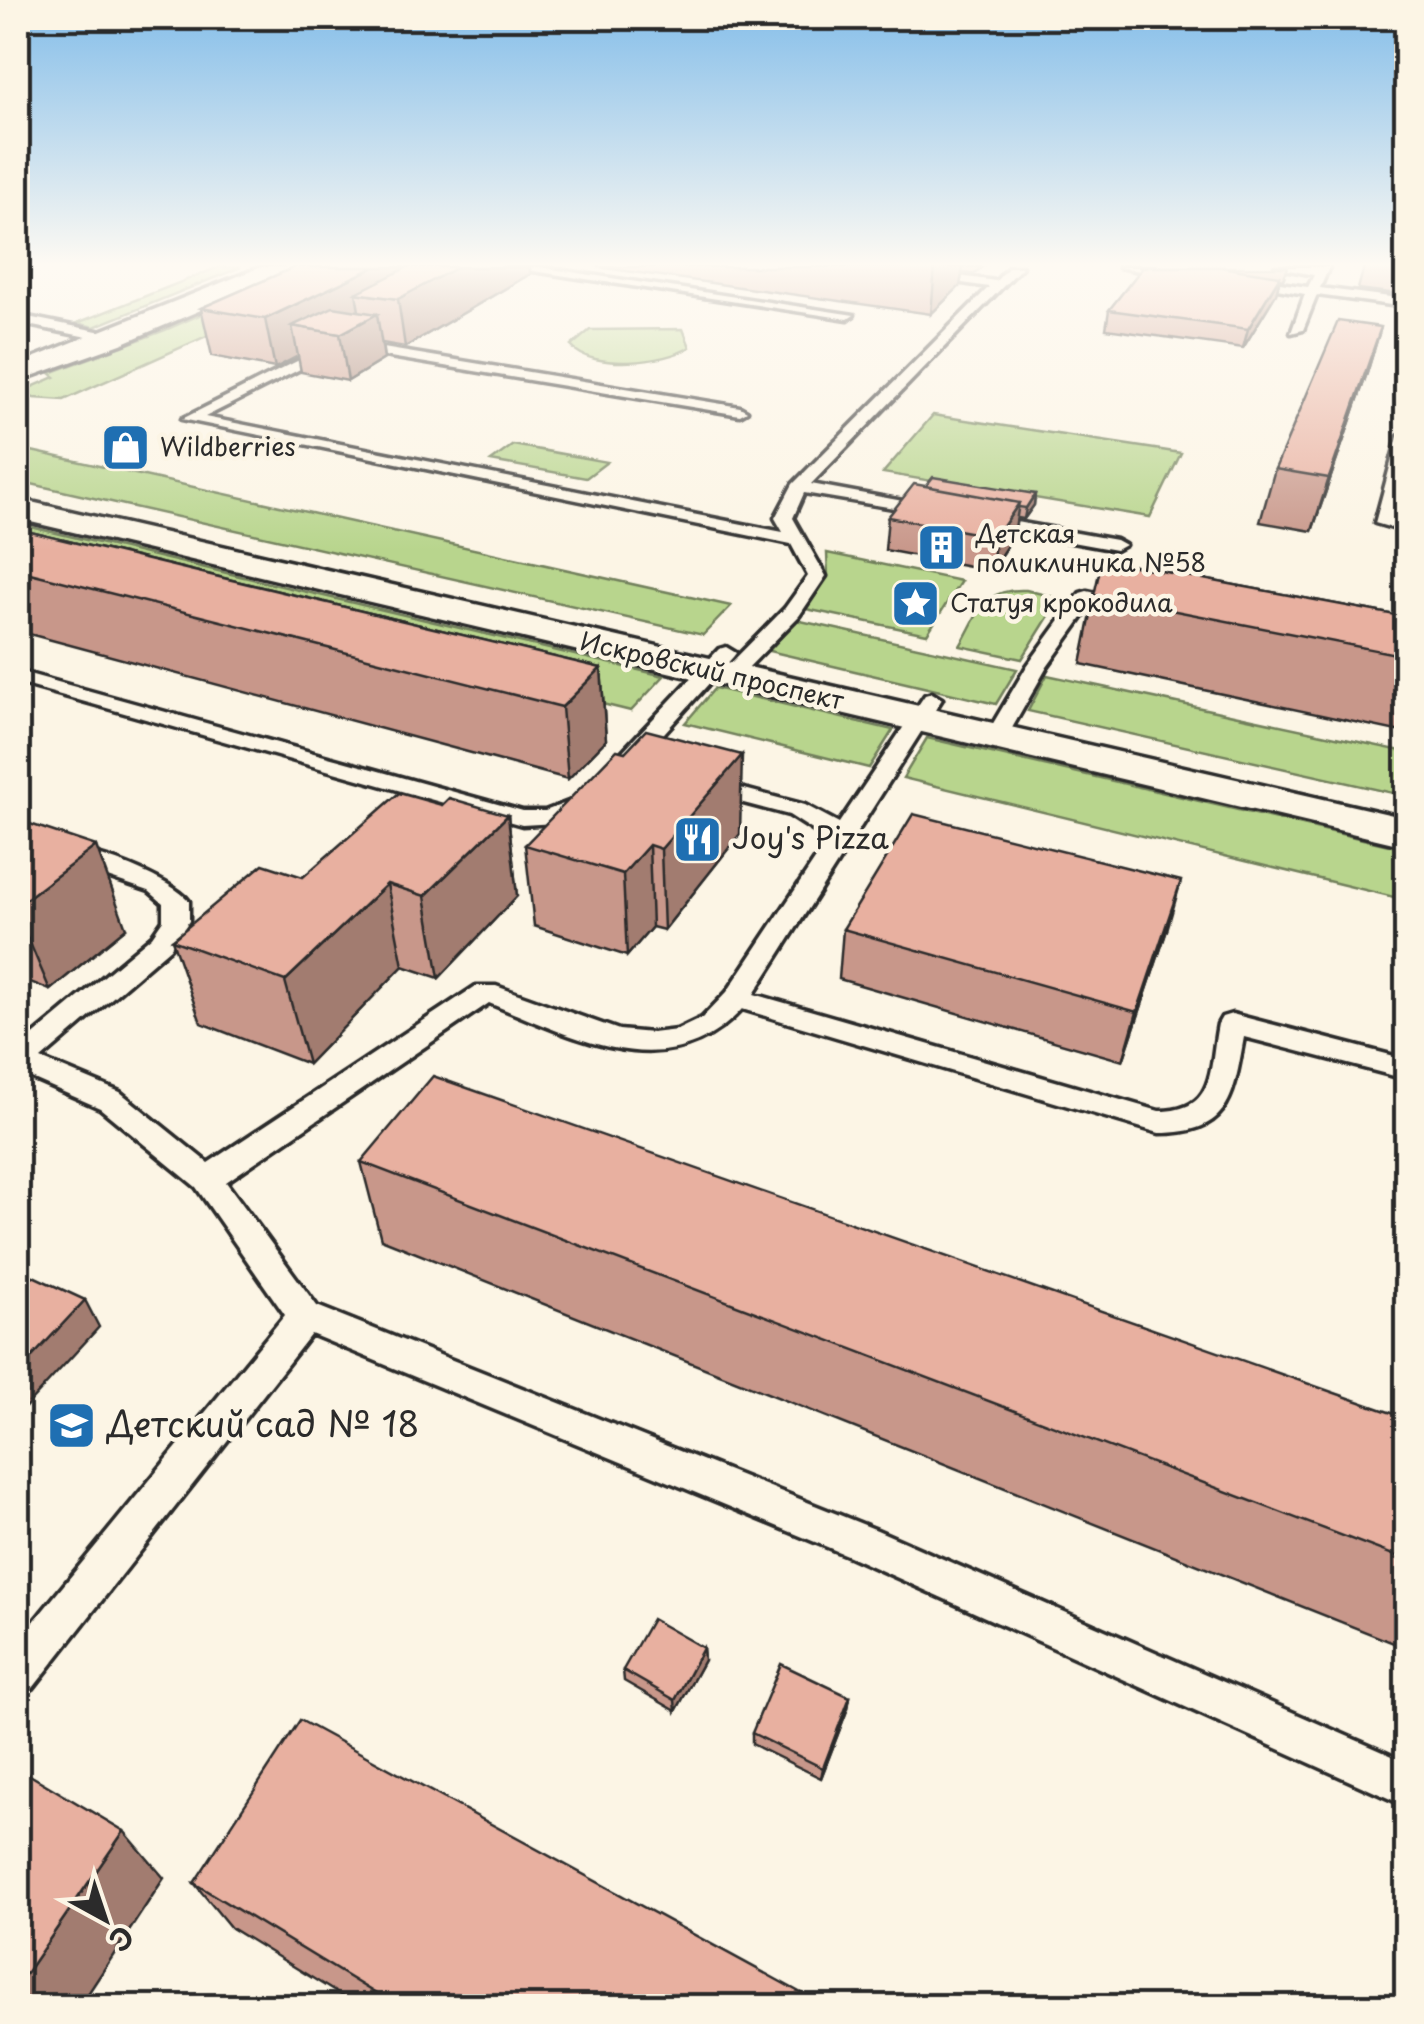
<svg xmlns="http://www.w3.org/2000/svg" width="1424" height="2024" font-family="'Playpen Sans',sans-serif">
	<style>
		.green { fill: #b8d58d; stroke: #72805c; stroke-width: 2.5 }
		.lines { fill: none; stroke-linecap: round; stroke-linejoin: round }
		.service-casing { stroke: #2b2b2b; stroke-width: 7 }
		.tertiary-casing { stroke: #2b2b2b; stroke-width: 7 }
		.service { fill: #fcf5e5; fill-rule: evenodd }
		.tertiary { fill: #fcf5e5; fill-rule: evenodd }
		.wall { fill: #c8978a; stroke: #2b2b2b; stroke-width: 2.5 }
		.shaded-wall { fill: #a27b70; stroke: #2b2b2b; stroke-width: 2.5 }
		.building { fill: #e8b0a0; stroke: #2b2b2b; stroke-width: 2.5 }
		.labels { text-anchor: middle; stroke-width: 9; stroke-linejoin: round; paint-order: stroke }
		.far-poi-label { font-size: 25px; fill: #2b2b2b; stroke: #fcf5e5; text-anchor: start }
		.far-street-label { font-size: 25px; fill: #2b2b2b; stroke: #fcf5e5 }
		.poi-label { font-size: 30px; fill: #2b2b2b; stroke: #fcf5e5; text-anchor: start }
		.near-poi-label { font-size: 35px; fill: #2b2b2b; stroke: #fcf5e5; text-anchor: start }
	</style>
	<rect width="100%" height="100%" fill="#fcf5e5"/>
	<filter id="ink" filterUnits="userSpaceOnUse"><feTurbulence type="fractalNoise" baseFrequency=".01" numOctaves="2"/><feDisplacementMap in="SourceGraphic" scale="20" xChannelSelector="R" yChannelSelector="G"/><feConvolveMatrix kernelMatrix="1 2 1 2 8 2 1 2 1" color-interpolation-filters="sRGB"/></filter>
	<g filter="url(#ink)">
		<path class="green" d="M219,267H241L94,327L77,323Z
			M309,267H360L64,400L34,398L18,393L55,377L50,373L165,330Z
			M683,329L690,347C666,363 592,371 571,346L590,330Z
			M933,415L1181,453L1150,517L883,473Z
			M513,445L607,462L586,478L491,461Z
			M18,448L731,606L703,635L18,481Z
			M18,524L664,676L631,711L18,560Z
			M827,553L961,581L927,634L801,608L828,577Z
			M1026,590L1054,597L1057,603L1022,659L960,646C980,612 982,588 1026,590Z
			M796,620L1017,669L996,704L769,651Z
			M1047,675L1406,752V796L1028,711Z
			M715,688L893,730L869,768L685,723Z
			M927,738L1406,849V900L903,778Z"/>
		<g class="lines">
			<defs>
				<path id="service" d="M507,267H539L854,315L848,319Z
					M856,267H891L996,281L1009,267H1022L811,484L930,506L936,507V515L804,493L793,518L826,576L799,616L737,679L730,681L720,675L723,671L785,608L808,576L791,544L182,419L331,344L336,345V351L205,417L783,532L775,518L793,484L989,287Z
					M1119,267H1153L1183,274L1177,278Z
					M1275,267H1329L1320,288L1406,299V307L1317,295L1303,330L1291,333L1305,294L1238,282L1244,278L1308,287L1314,275Z
					M18,315L112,334L119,338L112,342L18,323Z
					M347,342L740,407L747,411L740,415L342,349L340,346Z
					M1406,432V466L1393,520L1406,522V532L1375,523L1398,437Z
					M978,515L1116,540L1125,545L1116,550L972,524V516Z
					M1087,591L1137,602L1139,606L1130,612L1092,604L1047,667L1004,742H988L985,737L1027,666L1080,593Z
					M726,647L736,653L733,657L636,764H620L617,759L620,754L719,649Z
					M18,671L523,811H545L584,796L596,803L556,823L522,825L18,683Z
					M932,693L942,699L754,994L1159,1111C1217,1111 1209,1069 1218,1024L1222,1017L1232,1014L1406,1059V1079L1244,1037C1233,1097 1231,1133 1159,1133L742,1009C668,1090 574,1037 489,1003L226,1182L317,1306L877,1530L1406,1762V1806L849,1556L311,1334L33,1688L18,1693V1641L285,1315L196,1187L100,1108L18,1072V1048L152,936L163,920V903L149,891L60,861L57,856L60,851C86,844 173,880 189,901V921L170,948L41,1059L120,1092L208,1163L476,986H496L619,1030L652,1033L677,1030L702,1018L727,992L831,836L814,831L789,815L698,791L695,786L698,781L706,779L805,805L839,823L925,695Z"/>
				<path id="tertiary" d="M261,267H294L290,272L121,344L18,381V364Z
					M18,499L1406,818V846L18,519Z"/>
			</defs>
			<use href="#service" class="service-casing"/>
			<use href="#tertiary" class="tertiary-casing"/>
			<use href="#service" class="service"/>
			<use href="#tertiary" class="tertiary"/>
		</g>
		<path class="wall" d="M295,267H530V274L405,347L382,343L384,359L348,381L301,372L298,356L275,368L212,356L201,308Z
			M598,267H982L974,274L962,273L960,286L931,314Z
			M1143,267H1288L1283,280L1280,279L1276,294L1243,348L1106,329L1109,310Z
			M1364,267H1406V295L1358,289Z
			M1381,327L1367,373L1312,531L1260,522L1275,469Z
			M926,486L1035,494L1034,505L1024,519L1017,518L1014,535L991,570L885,550L888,517Z
			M18,529L601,668L606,740L568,779L18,631Z
			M1102,560L1406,617V733L1081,664Z
			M442,805L508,815L517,896L439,978L403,966L308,1064L201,1023L172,940L303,877Z
			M18,820L126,928L50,990L18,977Z
			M740,834L664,930L652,927L627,956L534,926L525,845Z
			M843,929L1167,930L1123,1061L839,979Z
			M361,1162L1406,1418V1648L381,1239Z
			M703,1648L704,1660L676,1711L624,1681L623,1670Z
			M850,1697L848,1708L821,1778L752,1744V1733Z
			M194,1883L825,2006H358L231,1928Z"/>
		<path class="shaded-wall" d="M375,267H530V274L405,347L398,299L356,293L361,323L377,314L384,359L348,381L340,334L292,326L298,356L275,368L265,319Z
			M935,267H963L960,286L931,314Z
			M1280,276L1276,294L1243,348L1248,329Z
			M1381,327L1367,373L1312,531L1329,478Z
			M1035,494L1034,505L1024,519L1026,508Z
			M1019,503L1014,535L991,570L996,537Z
			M601,668L606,740L568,779L562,707Z
			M742,755L740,834L664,930L661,849Z
			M508,815L517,896L439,978L425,896Z
			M649,845L652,927L627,956L623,874Z
			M96,846L126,928L50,990L18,915V905Z
			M1181,881L1167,930L1123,1061L1137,1012Z
			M387,884L403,966L308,1064L285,981Z
			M85,1300L99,1327L18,1415V1372Z
			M703,1648L704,1660L676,1711L675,1700Z
			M850,1697L848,1708L821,1778L823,1768Z
			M124,1831L164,1878L80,2006H18V1985Z"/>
		<path class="building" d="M295,267H375L265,319L201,308Z
			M408,267H458L398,299L356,293Z
			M1143,267H1220L1280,276L1248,329L1109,310Z
			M333,307L377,314L340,334L292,326Z
			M1338,321L1381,327L1329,478L1275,469Z
			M933,477L1035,494L1026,508L1018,507L1019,503L926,486Z
			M914,484L1019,503L996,537L888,517Z
			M18,529L601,668L562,707L18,570Z
			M1102,560L1406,617V656L1094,595Z
			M646,730L742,755L661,849L649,845L623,874L525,845L617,750L625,752Z
			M399,793L442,805L449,798L508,815L425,896L387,884L285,981L172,940L263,864L303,877Z
			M913,814L1181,881L1137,1012L843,929Z
			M18,820L96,846L18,905Z
			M433,1076L1406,1418V1560L361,1162Z
			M18,1269L85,1300L18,1372Z
			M652,1619L703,1648L675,1700L623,1670Z
			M781,1664L850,1697L823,1768L752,1733Z
			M300,1720L825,2006H396L194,1883Z
			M18,1768L124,1831L18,1985Z"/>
	</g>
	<linearGradient id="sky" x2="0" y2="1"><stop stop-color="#83bde9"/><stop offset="0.48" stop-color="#fefaf3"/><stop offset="1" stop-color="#fefaf3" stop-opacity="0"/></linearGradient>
	<rect width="1424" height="551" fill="url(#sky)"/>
	<defs>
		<symbol id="shop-square" viewBox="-11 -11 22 22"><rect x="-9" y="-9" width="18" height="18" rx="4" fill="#1f6fb2" stroke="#fcf5e5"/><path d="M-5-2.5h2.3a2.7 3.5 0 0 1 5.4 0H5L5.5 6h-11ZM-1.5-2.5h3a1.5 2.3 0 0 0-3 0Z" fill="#fff"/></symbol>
		<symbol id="building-square" viewBox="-11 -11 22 22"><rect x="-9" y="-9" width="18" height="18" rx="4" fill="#1f6fb2" stroke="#fcf5e5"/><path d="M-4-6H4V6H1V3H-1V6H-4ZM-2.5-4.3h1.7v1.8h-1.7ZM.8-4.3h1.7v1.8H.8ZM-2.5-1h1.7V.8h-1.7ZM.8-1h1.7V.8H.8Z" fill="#fff"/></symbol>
		<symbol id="sight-square" viewBox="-11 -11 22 22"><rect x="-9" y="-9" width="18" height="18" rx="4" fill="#1f6fb2" stroke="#fcf5e5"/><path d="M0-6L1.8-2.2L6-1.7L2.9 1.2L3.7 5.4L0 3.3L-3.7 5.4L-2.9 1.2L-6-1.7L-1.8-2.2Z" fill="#fff"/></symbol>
		<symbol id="restaurant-square" viewBox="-11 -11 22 22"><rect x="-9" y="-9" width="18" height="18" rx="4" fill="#1f6fb2" stroke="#fcf5e5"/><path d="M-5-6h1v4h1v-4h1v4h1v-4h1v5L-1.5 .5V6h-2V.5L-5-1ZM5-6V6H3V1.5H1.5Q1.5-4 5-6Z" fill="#fff"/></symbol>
		<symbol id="school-square" viewBox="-11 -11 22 22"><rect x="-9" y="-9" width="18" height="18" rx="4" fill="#1f6fb2" stroke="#fcf5e5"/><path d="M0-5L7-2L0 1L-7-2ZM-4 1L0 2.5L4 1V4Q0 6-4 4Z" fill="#fff"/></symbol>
	</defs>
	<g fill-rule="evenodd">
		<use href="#shop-square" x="98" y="420" width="55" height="55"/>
		<use href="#building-square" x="914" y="520" width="55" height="55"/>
		<use href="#sight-square" x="888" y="576" width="55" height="55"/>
		<use href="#restaurant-square" x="670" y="812" width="55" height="55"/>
		<use href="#school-square" x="44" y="1398" width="55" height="55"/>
	</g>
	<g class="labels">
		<g class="far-poi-label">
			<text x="160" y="456">Wildberries</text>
			<text x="976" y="543">Детская<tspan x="976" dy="29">поликлиника №58</tspan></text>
			<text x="950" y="612">Статуя крокодила</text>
		</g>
		<g class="far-street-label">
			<text transform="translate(712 671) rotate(13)" y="9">Искровский проспект</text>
		</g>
		<g class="poi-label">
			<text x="732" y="849">Joy's Pizza</text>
		</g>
		<g class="near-poi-label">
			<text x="107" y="1437">Детский сад № 18</text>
		</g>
	</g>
	<rect width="1424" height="2024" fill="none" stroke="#fcf5e5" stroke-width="60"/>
	<rect x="30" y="30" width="1364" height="1964" fill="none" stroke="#2b2b2b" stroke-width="4" filter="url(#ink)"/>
	<g transform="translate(105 1919) rotate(140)" stroke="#fcf5e5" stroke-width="8" paint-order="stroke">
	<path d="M0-8L18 38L0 25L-18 38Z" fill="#2b2b2b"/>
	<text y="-15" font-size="28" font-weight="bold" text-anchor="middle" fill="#2b2b2b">С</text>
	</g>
</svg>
